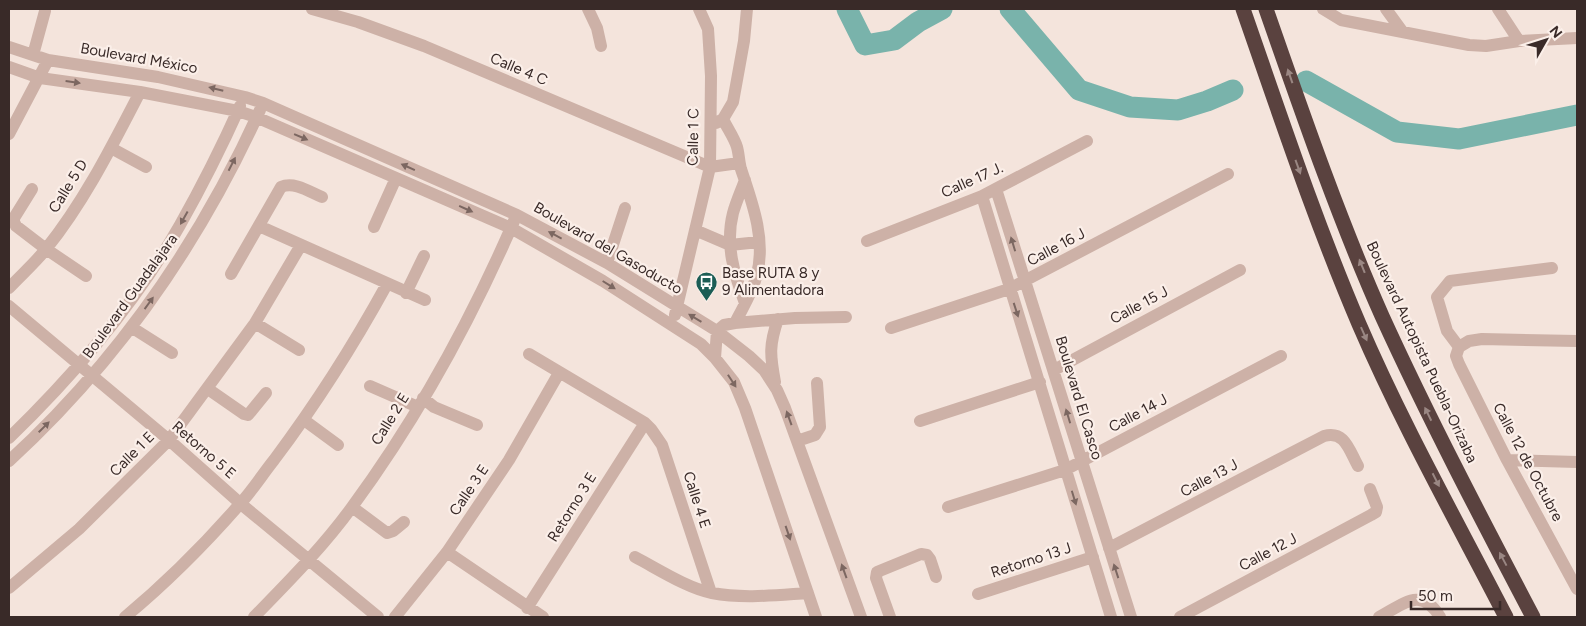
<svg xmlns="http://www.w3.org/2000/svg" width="1586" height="626" font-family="Figtree,sans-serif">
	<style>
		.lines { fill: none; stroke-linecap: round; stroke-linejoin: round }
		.river { stroke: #79b3ab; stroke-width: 21 }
		.minor { stroke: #cdb1a7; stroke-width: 12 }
		.highway { stroke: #5a423f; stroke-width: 15 }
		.oneway { fill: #9a8783 }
		.oneway2 { fill: #7c6761 }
		.labels { text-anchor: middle; stroke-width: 4.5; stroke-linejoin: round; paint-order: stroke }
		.street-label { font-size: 15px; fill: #392a28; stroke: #fbefe9 }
		.poi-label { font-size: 15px; fill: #392a28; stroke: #fbefe9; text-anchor: start }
	</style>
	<rect width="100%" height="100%" fill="#f4e4dc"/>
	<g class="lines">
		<path class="river" d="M847,9L865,45L894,40L918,22L942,9
			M1010,9L1079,90L1130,107L1178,110L1207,101L1233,90
			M1306,81L1397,132L1459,139L1577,115"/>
		<path class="minor" d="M312,9L358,22L424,46L710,167
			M588,9L597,28L601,46
			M1323,9L1341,20L1469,45L1486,46L1519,41L1577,38
			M1386,9L1402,31
			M1498,9L1519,41
			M9,47L48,60L158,77L245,97L263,103L517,215L607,263L717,331L749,356L764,370L777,390L785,408L861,617
			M33,55L45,11
			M9,67L40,78L140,92L238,111L256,117L511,228L603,281L701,344L715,358L734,382L745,408L816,617
			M723,119C727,128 734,137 737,147C739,154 739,162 741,169C752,202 766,239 757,274C753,292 743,307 735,323
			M716,123L723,119L733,102L744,41L747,9
			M9,134L48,60
			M111,148L146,167
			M710,167L739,163
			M745,180C741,191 736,202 733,213C725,244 734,274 745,303
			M32,189L14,218V222L16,226L46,249L86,276
			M996,189L1131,617
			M982,196L1111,617
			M259,226L425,300
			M374,227L396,178
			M695,230L730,245L759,242
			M867,241L982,196L1087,141
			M607,263L625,208
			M231,274L281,187C294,181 310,192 322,197
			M9,288C21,275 35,263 46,249C84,202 112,146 140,92
			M406,293L424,256
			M9,306L169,440L241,504L378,617
			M675,315L710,167L711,76L708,29L699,9
			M255,323L299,350
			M131,327L172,353
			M891,328L1009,289L1228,174
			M1459,347L1456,356L1459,364L1507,460L1577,589
			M1459,347L1447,331L1437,297L1450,281L1552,268
			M1459,347L1469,341L1482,339L1577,341
			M529,354L645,423L651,429L662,445L711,593
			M715,358L717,331L724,325L735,323L795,318L846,317
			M1054,370L1240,270
			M775,382C770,355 769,345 778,319
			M370,386L418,407
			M208,389L244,414L248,415L266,393
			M423,398L434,407L477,425
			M304,420L338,445
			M920,421L1040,382
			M9,438C74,375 135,304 180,225C202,186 222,146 240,106
			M797,441L815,435L820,427L817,383
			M1507,460L1577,462
			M9,461C116,363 200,242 260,110
			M352,507L387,533L393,531L404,522
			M948,507L1065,470L1281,356
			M1109,548L1324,436C1345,430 1349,450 1358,466
			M447,552L543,617
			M635,557C658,569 687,588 712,593C743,599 777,595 808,593
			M9,588L79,529L169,440L255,323L301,245
			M978,594L1093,557
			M527,608L645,423
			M125,617C166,583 204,545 239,505C252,491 262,475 274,460C316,404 353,346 387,284
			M254,617C288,582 323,547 352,507C416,420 471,320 514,221
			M395,617L447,552L509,460L559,373
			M889,617H890L876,578L877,572L921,554L927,555L930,559L936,577
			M1180,617L1371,515L1376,512L1377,507L1370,489
			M1379,617C1404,604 1421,586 1440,617"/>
		<path class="highway" d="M1243,9C1280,115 1315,221 1359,324C1402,424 1456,520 1506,617
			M1266,9C1302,112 1338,217 1382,316C1429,419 1481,518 1533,617"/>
	</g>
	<defs><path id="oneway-solid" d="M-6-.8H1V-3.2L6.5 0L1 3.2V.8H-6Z" transform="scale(1.25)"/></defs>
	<g class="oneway">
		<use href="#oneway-solid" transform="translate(1290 76) rotate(-109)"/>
		<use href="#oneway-solid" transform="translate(1298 167) rotate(70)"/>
		<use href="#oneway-solid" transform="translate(1362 266) rotate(-112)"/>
		<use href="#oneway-solid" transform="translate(1364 334) rotate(66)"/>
		<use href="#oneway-solid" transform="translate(1428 414) rotate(-116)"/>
		<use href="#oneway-solid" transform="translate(1436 480) rotate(63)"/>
		<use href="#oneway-solid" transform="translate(1503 559) rotate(-118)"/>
	</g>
	<g class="oneway2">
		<use href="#oneway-solid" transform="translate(73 82) rotate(8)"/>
		<use href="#oneway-solid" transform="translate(216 89) rotate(-166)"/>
		<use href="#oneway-solid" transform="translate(301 137) rotate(23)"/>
		<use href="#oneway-solid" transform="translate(232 164) rotate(-63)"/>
		<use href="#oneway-solid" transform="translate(408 167) rotate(-156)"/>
		<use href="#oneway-solid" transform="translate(466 209) rotate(24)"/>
		<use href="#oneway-solid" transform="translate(184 218) rotate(119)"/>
		<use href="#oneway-solid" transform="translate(555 235) rotate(-152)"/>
		<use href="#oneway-solid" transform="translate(1013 244) rotate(-107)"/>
		<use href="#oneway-solid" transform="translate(609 285) rotate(32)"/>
		<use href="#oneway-solid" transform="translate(149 303) rotate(-54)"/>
		<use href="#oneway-solid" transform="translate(1016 310) rotate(72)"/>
		<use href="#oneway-solid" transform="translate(695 318) rotate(-149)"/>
		<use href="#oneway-solid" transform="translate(732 381) rotate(57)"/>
		<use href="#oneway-solid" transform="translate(1068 416) rotate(-107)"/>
		<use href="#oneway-solid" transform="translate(789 418) rotate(-110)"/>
		<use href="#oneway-solid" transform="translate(44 427) rotate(-45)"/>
		<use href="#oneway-solid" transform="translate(1074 498) rotate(73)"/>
		<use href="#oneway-solid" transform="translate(788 533) rotate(71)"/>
		<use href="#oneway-solid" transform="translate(844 571) rotate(-110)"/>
		<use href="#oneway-solid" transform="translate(1116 571) rotate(-108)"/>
	</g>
	<defs>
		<symbol id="bus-pin" viewBox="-11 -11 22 30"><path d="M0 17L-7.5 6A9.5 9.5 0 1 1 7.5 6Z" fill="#1b5d55" stroke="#fbefe9"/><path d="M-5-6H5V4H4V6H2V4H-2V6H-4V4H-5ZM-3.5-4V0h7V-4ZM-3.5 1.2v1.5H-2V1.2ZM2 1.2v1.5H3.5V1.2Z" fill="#fff"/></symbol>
	</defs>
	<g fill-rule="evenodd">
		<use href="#bus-pin" x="694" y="270" width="25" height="34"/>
	</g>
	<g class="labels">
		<g class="street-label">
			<text transform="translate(139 58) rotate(10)" y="5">Boulevard México</text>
			<text transform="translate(519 69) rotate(23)" y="5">Calle 4 C</text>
			<text transform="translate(693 137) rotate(-89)" y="5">Calle 1 C</text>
			<text transform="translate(972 180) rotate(-24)" y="5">Calle 17 J.</text>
			<text transform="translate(68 186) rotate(-58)" y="5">Calle 5 D</text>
			<text transform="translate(1056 247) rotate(-28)" y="5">Calle 16 J</text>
			<text transform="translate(608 248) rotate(30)" y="5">Boulevard del Gasoducto</text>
			<text transform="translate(130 296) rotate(-54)" y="5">Boulevard Guadalajara</text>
			<text transform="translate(1139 305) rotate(-28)" y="5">Calle 15 J</text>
			<text transform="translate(1422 352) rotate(65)" y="5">Boulevard Autopista Puebla-Orizaba</text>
			<text transform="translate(1079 398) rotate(73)" y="5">Boulevard El Casco</text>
			<text transform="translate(1138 413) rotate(-28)" y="5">Calle 14 J</text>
			<text transform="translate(390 419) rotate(-58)" y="5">Calle 2 E</text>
			<text transform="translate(204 450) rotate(41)" y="5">Retorno 5 E</text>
			<text transform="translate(132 454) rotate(-45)" y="5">Calle 1 E</text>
			<text transform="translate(1528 462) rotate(62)" y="5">Calle 12 de Octubre</text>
			<text transform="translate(1209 478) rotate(-28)" y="5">Calle 13 J</text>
			<text transform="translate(469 490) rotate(-56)" y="5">Calle 3 E</text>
			<text transform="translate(697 500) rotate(72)" y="5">Calle 4 E</text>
			<text transform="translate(572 507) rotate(-58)" y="5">Retorno 3 E</text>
			<text transform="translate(1268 552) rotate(-28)" y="5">Calle 12 J</text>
			<text transform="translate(1031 560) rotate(-18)" y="5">Retorno 13 J</text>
		</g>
		<g class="poi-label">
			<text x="722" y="278">Base RUTA 8 y<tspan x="722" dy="17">9 Alimentadora</tspan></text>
		</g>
	</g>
	<rect width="1586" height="626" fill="none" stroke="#392a28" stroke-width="20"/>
	<g transform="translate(1546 40) rotate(51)" stroke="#fbefe9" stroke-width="4" paint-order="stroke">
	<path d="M0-4L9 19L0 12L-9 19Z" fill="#392a28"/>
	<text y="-8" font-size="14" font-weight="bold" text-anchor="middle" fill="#392a28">N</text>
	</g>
	<path d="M1411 601v8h89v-8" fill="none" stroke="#392a28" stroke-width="2.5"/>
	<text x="1418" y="601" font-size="15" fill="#392a28" stroke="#fbefe9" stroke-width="4" paint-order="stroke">50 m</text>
</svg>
